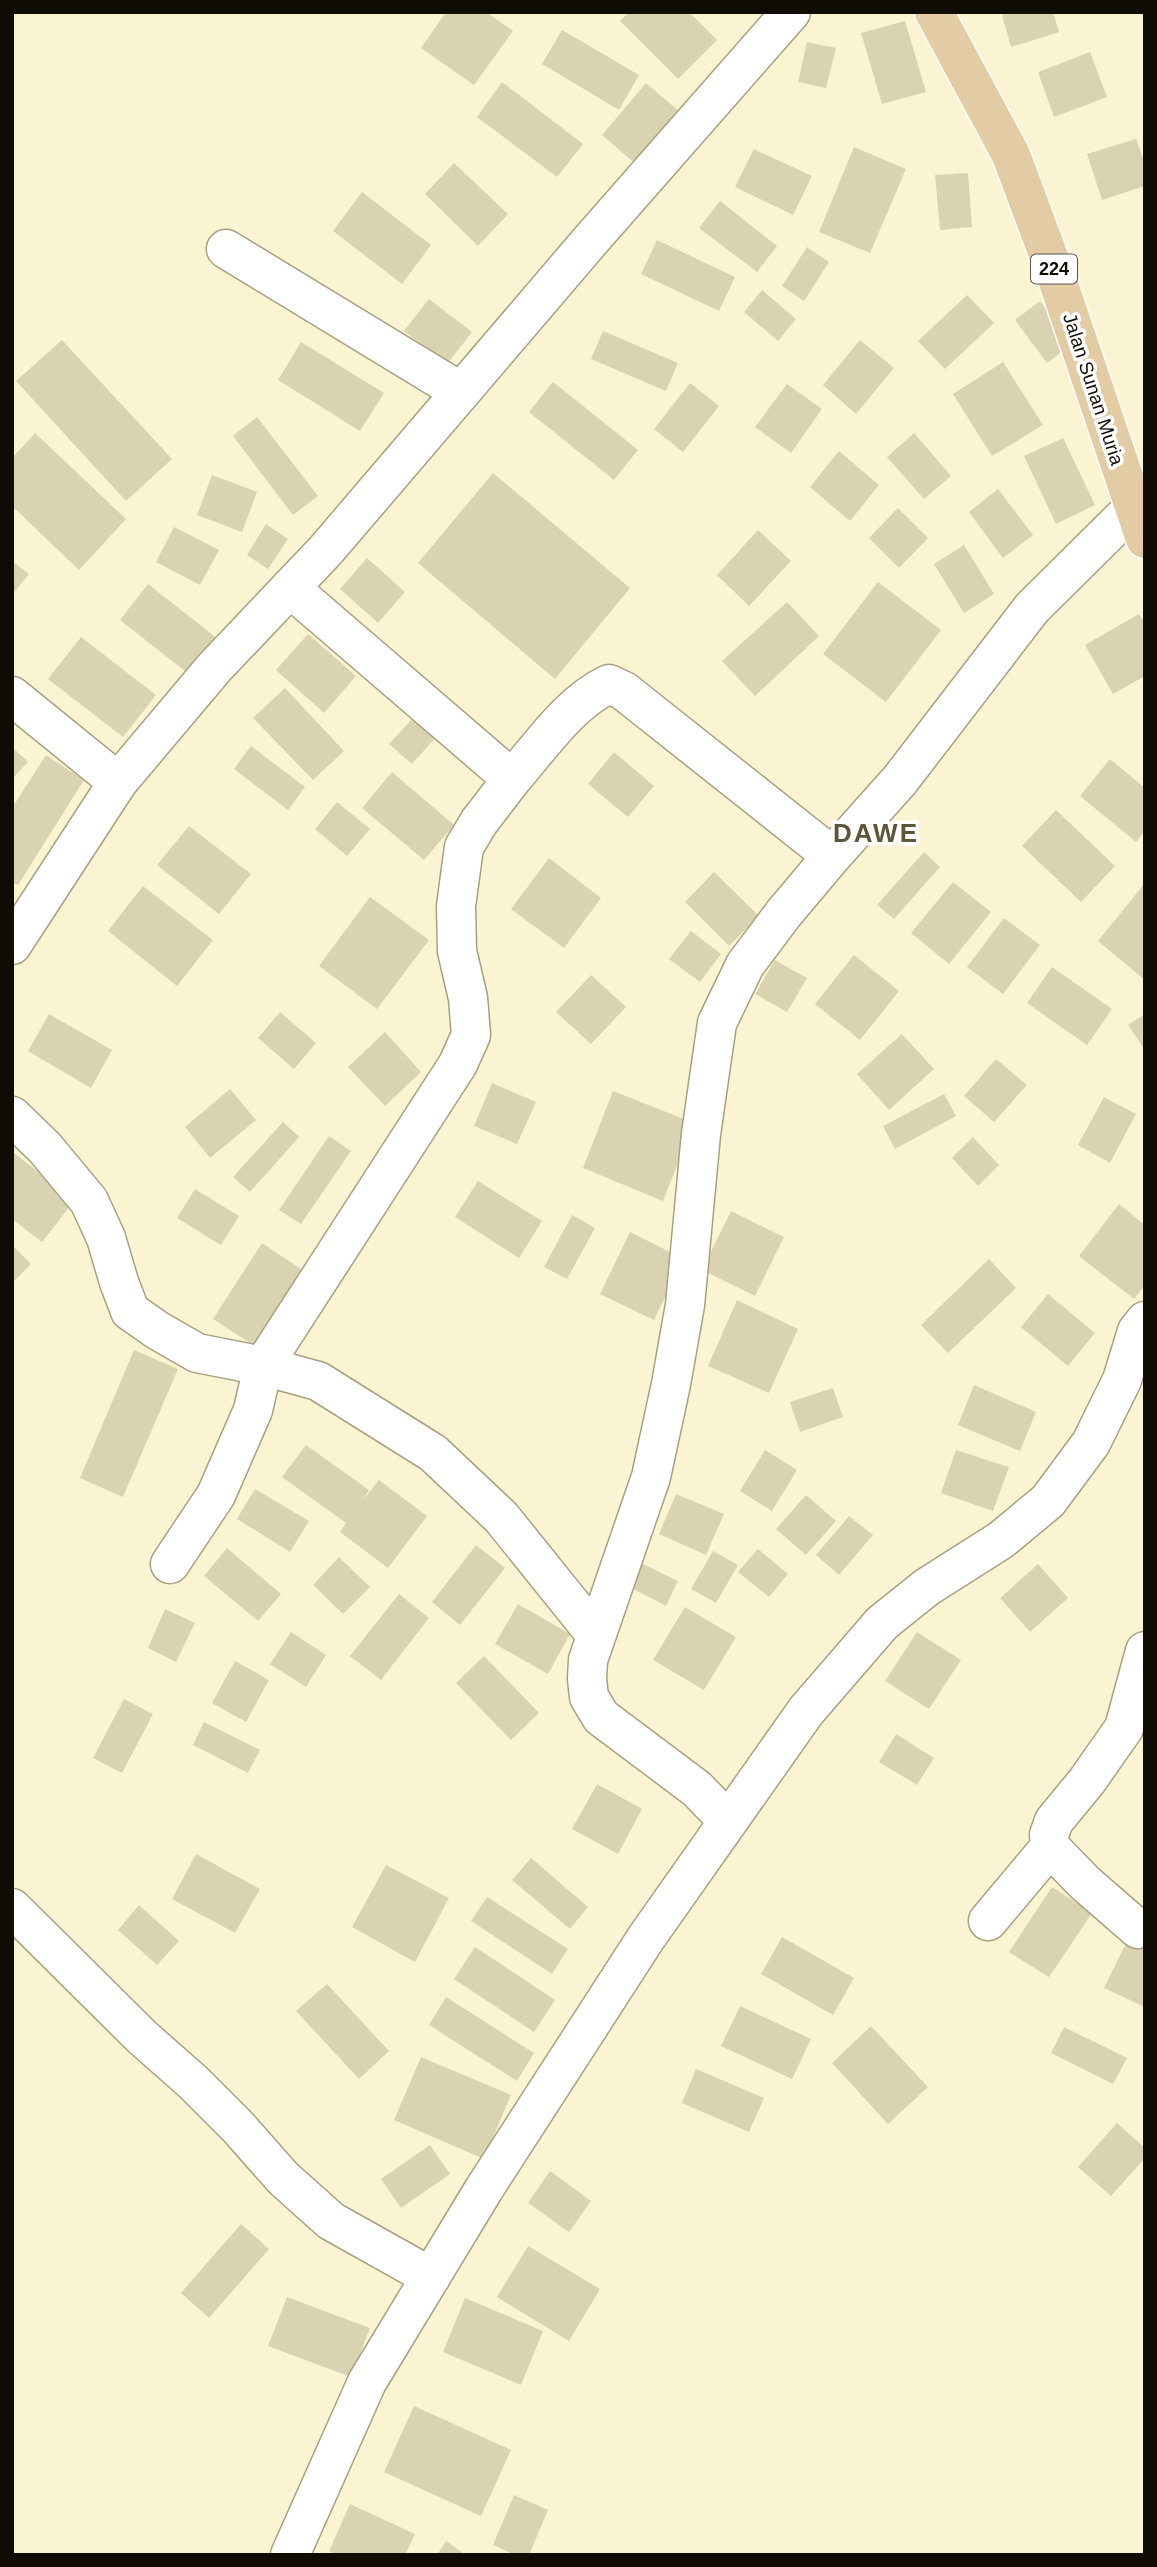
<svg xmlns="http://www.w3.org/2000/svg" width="1157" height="2567" font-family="Arial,sans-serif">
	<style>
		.building { fill: #dad3b2 }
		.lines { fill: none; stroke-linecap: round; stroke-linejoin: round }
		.street-casing { stroke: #a7a182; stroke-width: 41 }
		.secondary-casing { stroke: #a7a182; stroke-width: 41 }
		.primary-casing { stroke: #fff; stroke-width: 41 }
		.street { stroke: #fff; stroke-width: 38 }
		.secondary { stroke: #fff; stroke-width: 38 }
		.primary { stroke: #e3cca4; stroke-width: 38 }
		.labels { text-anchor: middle; stroke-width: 7; stroke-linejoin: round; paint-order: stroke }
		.shield { fill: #fff; stroke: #56554f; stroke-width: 2 }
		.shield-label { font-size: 18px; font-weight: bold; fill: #0e0c03 }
		.street-label { font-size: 19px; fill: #0e0c03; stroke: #fff }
		.district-label { font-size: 26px; font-weight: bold; letter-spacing: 2px; fill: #5d573a; stroke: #fff }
	</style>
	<rect width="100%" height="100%" fill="#fbf4d2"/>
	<path class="building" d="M446,12H486L513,31L474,85L421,48Z
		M629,12H689L717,40L678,79L620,21Z
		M1012,12H1053L1059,32L1011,47L1002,15Z
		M905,21L926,92L882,104L861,33Z
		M562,30L639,75L619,110L542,64Z
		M807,42L836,48L826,88L798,82Z
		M1090,52L1107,97L1054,117L1038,72Z
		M502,82L583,144L557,177L477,117Z
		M646,83L681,113L637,165L602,135Z
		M1136,139L1145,164V186L1102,200L1087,154Z
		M854,147L906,169L870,253L819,232Z
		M754,149L812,176L793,215L735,187Z
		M454,163L508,214L478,246L425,194Z
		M968,173L972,227L940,230L935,175Z
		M362,192L431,245L402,284L333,231Z
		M720,201L777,246L757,272L699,228Z
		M657,240L735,277L719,311L641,274Z
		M807,247L829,262L804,301L782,286Z
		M762,290L796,319L778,341L744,312Z
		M967,295L994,323L945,369L918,341Z
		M429,299L472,332L447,364L404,331Z
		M1040,301L1072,344L1047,363L1015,320Z
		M603,331L678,363L666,391L591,359Z
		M62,340L172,459L126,501L16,381Z
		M860,340L894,368L856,414L823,385Z
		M301,342L384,393L360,431L278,380Z
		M1003,362L1043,425L992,456L953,394Z
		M553,382L638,450L614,480L529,412Z
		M690,383L719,406L683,452L654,429Z
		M787,384L822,409L791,453L755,427Z
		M257,417L318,496L293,515L233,436Z
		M35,433L126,519L79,570L12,506V458Z
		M914,433L951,476L924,499L887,457Z
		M1063,438L1095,505L1056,524L1024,456Z
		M839,451L879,485L850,521L810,487Z
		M493,473L630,588L555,679L418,563Z
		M212,475L257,492L242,532L197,515Z
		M998,489L1033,535L1003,558L969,512Z
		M898,508L928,538L899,568L869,538Z
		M266,524L288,539L268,569L247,555Z
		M174,527L219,550L200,585L156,562Z
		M758,530L791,561L749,606L717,575Z
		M964,545L994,594L964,613L934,564Z
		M367,558L405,592L378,623L340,589Z
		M12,561L29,574L12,595Z
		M878,582L941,630L886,702L823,654Z
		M148,584L218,639L190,675L120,620Z
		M787,602L819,636L755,696L722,661Z
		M1139,614L1145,624V676L1113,694L1085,645Z
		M308,634L356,676L324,713L276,670Z
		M81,637L156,695L123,737L48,679Z
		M285,688L344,751L313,780L253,718Z
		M414,717L436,737L412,764L389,744Z
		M251,746L305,787L288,810L234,769Z
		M12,747L28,762L12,779Z
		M614,752L654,786L628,817L588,784Z
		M46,755L84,780L18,885L12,882V808Z
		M1110,759L1145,788V831L1136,842L1080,796Z
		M392,772L454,825L424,860L362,808Z
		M337,802L370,829L347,856L315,829Z
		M1056,810L1115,866L1081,902L1022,846Z
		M189,826L251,874L219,914L157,865Z
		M924,852L940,867L894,919L877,905Z
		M549,858L601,898L564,948L511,909Z
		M714,872L759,916L729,946L685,902Z
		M953,882L991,912L949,964L911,933Z
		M1145,883V980L1098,941Z
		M143,886L213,940L177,986L108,931Z
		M370,897L429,940L377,1009L319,966Z
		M1004,918L1040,945L1003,994L967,967Z
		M691,931L721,954L700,982L669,959Z
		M854,955L899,991L860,1040L815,1004Z
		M775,960L807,978L787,1012L755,994Z
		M1052,967L1112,1009L1087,1045L1027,1003Z
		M591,975L626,1007L591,1044L556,1012Z
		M280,1012L316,1043L294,1069L258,1038Z
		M49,1014L112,1050L91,1088L28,1051Z
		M1145,1014V1050L1128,1025Z
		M385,1032L421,1072L385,1106L348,1067Z
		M902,1034L934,1069L889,1110L857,1074Z
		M996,1059L1027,1085L994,1122L964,1096Z
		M492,1083L536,1102L517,1144L474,1126Z
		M230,1089L256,1120L210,1158L185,1127Z
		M613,1091L694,1123L663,1201L583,1168Z
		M944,1094L956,1116L895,1149L883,1126Z
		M1104,1097L1136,1114L1110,1163L1078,1145Z
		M283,1122L299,1137L250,1192L233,1177Z
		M329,1136L351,1151L301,1224L279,1210Z
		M973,1137L999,1165L978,1186L952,1158Z
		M14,1153L75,1200L42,1242L12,1219Z
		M478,1181L542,1221L519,1258L455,1217Z
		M195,1189L239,1216L221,1245L177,1218Z
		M1119,1204L1145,1225V1285L1134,1299L1079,1256Z
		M731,1211L784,1237L755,1296L702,1270Z
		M572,1215L595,1228L567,1279L544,1267Z
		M630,1232L684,1259L654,1320L600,1294Z
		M262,1243L307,1273L258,1348L213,1319Z
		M12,1245L31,1264L12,1283Z
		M989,1259L1016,1288L948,1353L921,1325Z
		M1048,1294L1095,1333L1068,1366L1021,1327Z
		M737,1300L798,1329L769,1393L708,1366Z
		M134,1350L178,1369L123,1497L80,1478Z
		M974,1385L1036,1412L1020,1451L958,1425Z
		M833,1388L843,1417L800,1432L790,1402Z
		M306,1445L369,1490L363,1500L379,1480L427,1516L388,1568L340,1532L346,1523L282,1477Z
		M765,1450L797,1470L772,1511L740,1491Z
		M956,1450L1009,1467L993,1511L941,1493Z
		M255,1489L309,1521L290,1552L237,1519Z
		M676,1494L724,1514L706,1555L659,1534Z
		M806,1495L836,1521L806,1555L776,1529Z
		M849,1516L873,1535L839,1575L816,1555Z
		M476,1545L505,1568L460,1625L432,1602Z
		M227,1548L281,1594L258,1621L204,1576Z
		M758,1549L788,1574L769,1597L738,1572Z
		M713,1551L738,1565L716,1603L691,1589Z
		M339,1557L370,1587L343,1614L313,1585Z
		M639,1562L678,1581L666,1606L626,1585Z
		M1038,1564L1068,1598L1030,1632L1000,1598Z
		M399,1594L429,1618L381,1680L350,1656Z
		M518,1604L570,1634L548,1674L495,1644Z
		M685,1607L736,1637L704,1690L653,1660Z
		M165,1609L195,1623L176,1662L148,1648Z
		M291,1632L326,1655L306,1687L270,1664Z
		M917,1632L961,1660L929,1709L885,1681Z
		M484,1656L539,1713L511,1740L456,1683Z
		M235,1661L269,1680L246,1722L212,1703Z
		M124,1699L153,1714L122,1773L93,1758Z
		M204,1722L260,1750L248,1773L193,1745Z
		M896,1734L934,1758L917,1785L879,1762Z
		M597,1784L642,1809L618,1854L572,1829Z
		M196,1854L260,1889L235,1933L172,1899Z
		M531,1858L588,1907L570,1929L512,1880Z
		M386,1865L449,1898L415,1962L352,1927Z
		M1052,1887L1092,1913L1049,1977L1009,1952Z
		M487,1897L568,1949L552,1974L471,1921Z
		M139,1905L179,1941L157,1965L118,1930Z
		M782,1937L854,1978L833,2015L761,1974Z
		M1127,1941L1145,1949V2007L1104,1988Z
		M475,1947L555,2000L534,2032L454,1979Z
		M327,1984L389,2051L359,2079L296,2011Z
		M446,1997L534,2053L517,2081L429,2025Z
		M740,2006L811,2039L792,2079L721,2046Z
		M871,2026L928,2087L888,2124L832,2063Z
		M1064,2027L1127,2058L1113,2084L1051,2053Z
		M421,2057L511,2095L484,2159L394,2120Z
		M696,2069L764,2098L749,2132L682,2103Z
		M1117,2123L1145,2148V2158L1111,2196L1078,2167Z
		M430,2145L450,2174L401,2208L381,2179Z
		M550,2171L591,2201L569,2232L528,2203Z
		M241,2224L269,2249L209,2318L181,2293Z
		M528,2246L600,2289L569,2341L497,2297Z
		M287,2297L370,2328L351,2377L268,2346Z
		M465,2298L543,2331L521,2385L443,2352Z
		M414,2406L511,2450L481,2516L384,2472Z
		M514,2495L548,2510L529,2555H515L493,2545Z
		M350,2504L415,2534L405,2555H337L329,2551Z
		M446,2541L466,2555H437Z"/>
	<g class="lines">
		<defs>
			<path id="street" d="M226,249L461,392
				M290,588L512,779C541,746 569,703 609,684L624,691L832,856L900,780L1032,608L1133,508
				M12,696L118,782
				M12,1116L45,1148L89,1201L106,1238L119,1282L130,1311L157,1330L197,1353L263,1366L458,1064L471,1035L468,998L457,951L456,906L464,847L479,822L512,779
				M170,1564L216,1495L253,1410L263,1366L318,1381L433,1453L501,1517L596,1635
				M728,1821L697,1789L601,1717L589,1697L587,1679L588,1660L651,1477L671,1384L685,1305L701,1134L717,1023L745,965L784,913L832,856
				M1050,1847L1085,1883L1138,1929
				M12,1908L142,2037L193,2082L238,2127L283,2178L331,2221L431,2277
				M988,1921L1050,1847L1049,1835L1054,1821L1087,1781L1124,1728L1145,1651
				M290,2555L367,2382L484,2189L646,1938L806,1711L882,1623L927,1587L1001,1540L1048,1501L1091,1443L1122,1380L1137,1331L1145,1321"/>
			<path id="secondary" d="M12,945L118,782L214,668L326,550L590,241L791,12"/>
			<path id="primary" d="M934,12L1011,155L1055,273L1145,539"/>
		</defs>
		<use href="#street" class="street-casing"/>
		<use href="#secondary" class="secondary-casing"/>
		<use href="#primary" class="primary-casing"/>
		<use href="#street" class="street"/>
		<use href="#secondary" class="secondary"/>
		<use href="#primary" class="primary"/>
	</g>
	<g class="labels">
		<rect class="shield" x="1031" y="254.5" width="46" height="29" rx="5"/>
		<g class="shield-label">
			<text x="1054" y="275">224</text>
		</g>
		<g class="street-label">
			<text transform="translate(1094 389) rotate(72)" y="7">Jalan Sunan Muria</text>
		</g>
		<g class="district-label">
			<text x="876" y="842">DAWE</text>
		</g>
	</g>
	<rect width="1157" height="2567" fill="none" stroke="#0e0c03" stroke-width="28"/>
</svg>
